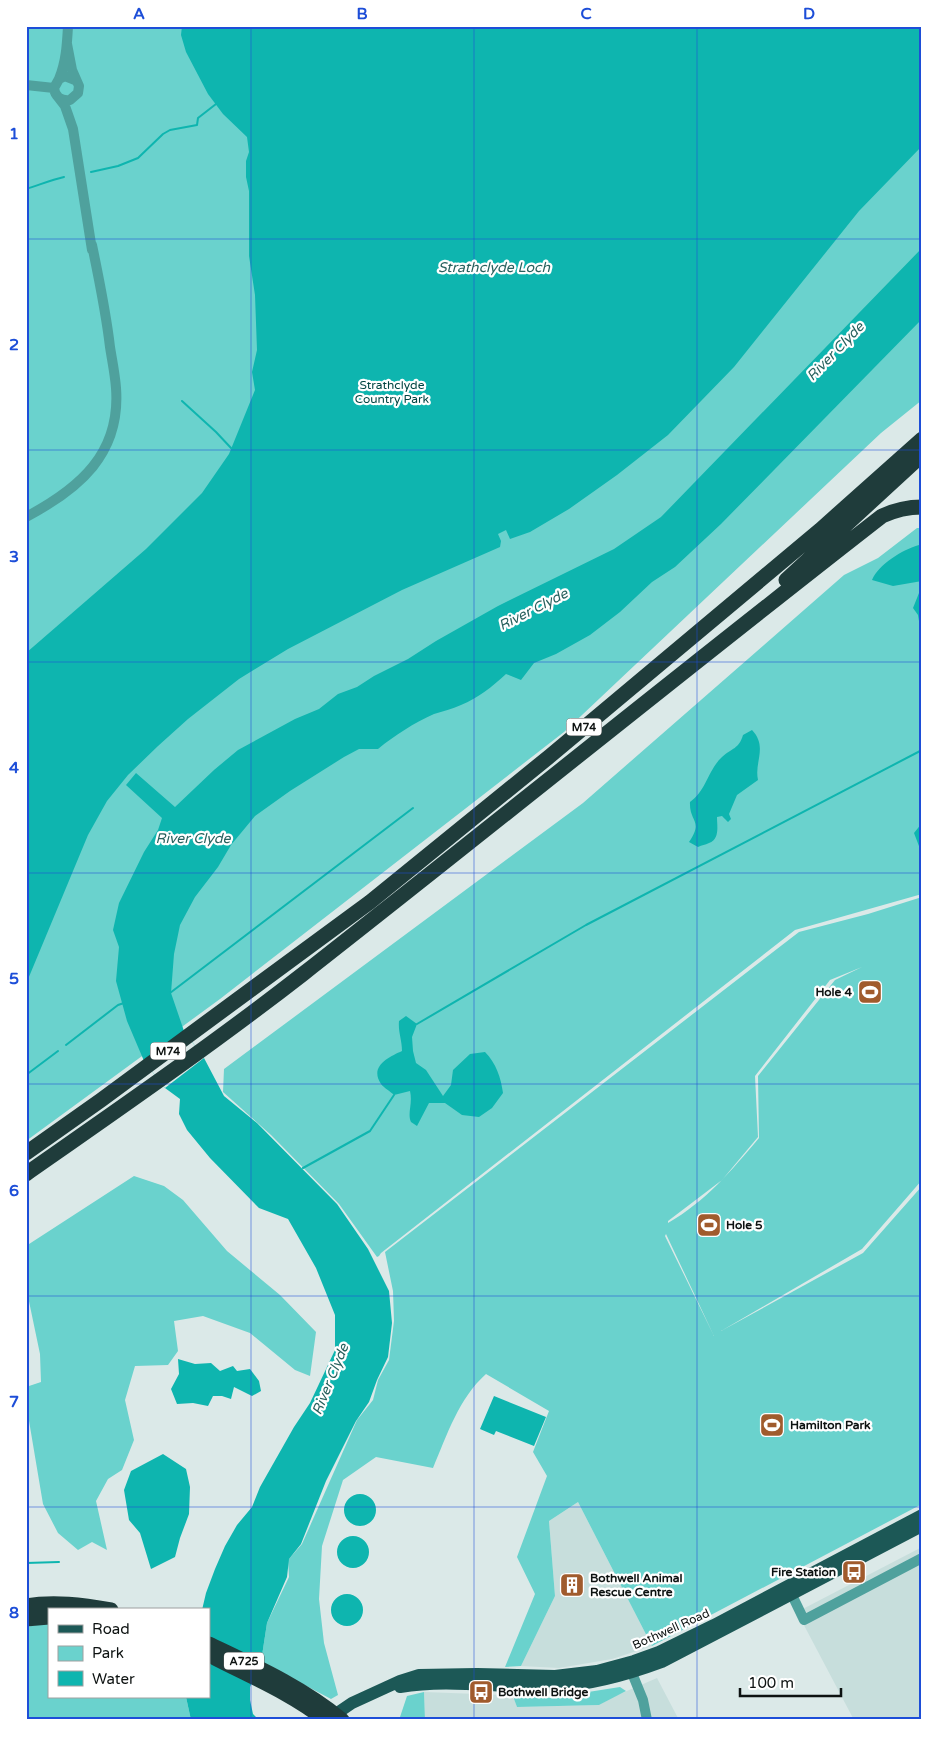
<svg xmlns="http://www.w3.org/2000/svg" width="948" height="1746" font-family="'Varela Round',sans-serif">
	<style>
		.built { fill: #c7dedc }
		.green { fill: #6ad2cd; fill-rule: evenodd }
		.water { fill: #0eb5af }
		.pier { fill: #dbe9e8 }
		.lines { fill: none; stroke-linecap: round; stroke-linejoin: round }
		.stream { stroke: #0eb5af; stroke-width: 2 }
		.minor { stroke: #4fa19d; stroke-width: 10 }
		.major { stroke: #1c5856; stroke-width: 12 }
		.highway { stroke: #1f3c3b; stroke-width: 15 }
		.grid { fill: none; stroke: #1d4ed8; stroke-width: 1; stroke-opacity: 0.55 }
		.labels { text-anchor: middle; stroke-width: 4.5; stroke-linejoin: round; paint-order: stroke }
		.shield { fill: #fff; stroke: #565958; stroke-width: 1 }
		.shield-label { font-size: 11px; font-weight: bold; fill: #0d1211 }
		.park-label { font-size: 12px; fill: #014441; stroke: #fff }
		.poi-label { font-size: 12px; font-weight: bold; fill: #0d1211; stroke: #fff; text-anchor: start }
		.street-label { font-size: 12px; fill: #0d1211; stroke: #fff }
		.water-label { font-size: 14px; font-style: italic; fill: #28615e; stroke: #fff }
		.neatline { fill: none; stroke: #1d4ed8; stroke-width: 2 }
		.grid-label { font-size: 16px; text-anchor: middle; font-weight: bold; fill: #1d4ed8 }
	</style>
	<rect width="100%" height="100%" fill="#dbe9e8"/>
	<path class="built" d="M578,1502L652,1646L612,1659L559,1668L521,1666L555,1596L549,1521Z
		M922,1547V1720H854L797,1612Z
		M657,1678L679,1720H425L424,1692L504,1695L514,1699L517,1707L599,1705L613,1697Z"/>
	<path class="green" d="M26,26H922V400L881,433L564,732L220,999L26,1141Z
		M917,528H922V894L795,930L381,1253L379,1256L377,1257L339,1204L271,1135L223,1092L224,1069L583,803L844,575L878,558Z
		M922,897V1180L862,1249L721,1331L863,1253L922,1186V1504L652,1646L578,1502L549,1521L555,1596L521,1666L505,1667L535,1594L517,1557L547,1476L533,1452L549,1411L486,1374C459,1398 447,1435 433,1468L376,1457L343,1480L322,1546L319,1599L324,1643L338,1695L331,1699L261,1662L267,1623L289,1577L288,1560L302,1544L357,1420L373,1400L378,1380L389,1360L394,1321L393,1291L385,1252L799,932L868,914ZM862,967L835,980L758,1076L759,1138C731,1171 706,1201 668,1223V1221L722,1180L758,1137L755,1076L830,980ZM666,1234L714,1336L665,1236Z
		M134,1176L164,1186L183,1200L227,1251L280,1295L316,1332L310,1376L295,1370L250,1333L203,1316L174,1321L178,1351L168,1365L135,1366L125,1400L134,1440L122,1470L108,1479L96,1501L107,1550L92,1542L78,1550L58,1533L43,1504L26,1403V1387L41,1382L40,1354L26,1287V1246Z
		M46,1623H49V1697H186L191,1720H26V1627Z
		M620,1687L626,1691L599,1705L517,1707L514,1699L516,1694L550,1698Z
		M424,1692L425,1720H399L407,1696Z"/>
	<path class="water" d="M182,26H922V146L859,211L734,367L668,435L617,475L569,509L530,532L510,539L506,530L498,534L501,541L500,547L402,590L288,649L239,679L188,719L158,746L128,775L107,801L88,835L26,984V653L146,549L202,493L229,454L255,390L252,372L257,350L255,295L249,256V191L246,177V161L249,152L247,137L223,114L208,94L186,52L181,35Z
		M922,248V319L721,524L675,567L652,582L620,612L590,635L556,654L534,663L521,680L506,674C492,687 478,698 461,705C452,709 443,711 434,714C414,723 395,735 378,749H359L344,757L290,791L255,816L231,845L218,867L195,897L180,925L174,954L171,993L184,1031L204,1058L224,1096L257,1123L337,1204L368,1249L389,1291L392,1323L388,1357L377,1380L369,1402L356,1421L326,1481L301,1544L289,1559L287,1577L267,1623L261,1662L250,1687V1700L253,1714L259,1720H191L186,1697H209V1610H202L206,1593L215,1569L225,1546L237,1525L252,1507L260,1487L294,1427L310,1403L335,1350V1315L316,1268L288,1219L259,1208L210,1158L187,1130L179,1114L180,1099L165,1088L144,1061L127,1021L116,981L119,947L113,930L119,903L144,852L158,830L162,818L126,785L136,773L175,807L214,770L238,750L295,719L319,709L338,694L357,687L374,676L408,659L436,641L498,606L614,549L661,517Z
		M919,545L922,546V581L893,586L872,580C879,564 902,550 919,545Z
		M922,592V633H921L918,615L913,608L919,593Z
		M752,730C768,747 754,762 758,780L737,795L729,814L731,819L728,822L722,816L717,817C717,826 720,839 709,843C705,845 702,845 698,847L689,842C704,820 689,822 690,802C706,791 708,770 722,757C732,748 739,749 743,735Z
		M922,823V854L914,833Z
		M406,1016L417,1024L412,1037L413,1051L416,1063L426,1070L443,1096L451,1085L453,1070L470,1054L485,1052C496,1063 501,1078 503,1093L492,1108L479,1117L462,1115L445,1103H429L417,1126L411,1122C407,1113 413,1104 410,1091L394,1095C390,1091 384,1088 381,1084C369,1066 389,1057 402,1051C402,1040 398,1032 399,1021Z
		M178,1359L195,1364L211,1363L220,1371L233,1366L237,1371L250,1369L259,1381L261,1391L252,1396L234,1387L231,1399L222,1396H213L208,1406L193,1403L177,1404L171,1389L179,1374Z
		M494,1396L546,1417L534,1446L496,1431L494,1435L480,1429Z
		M163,1454L186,1469L190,1487L189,1514L180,1538L175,1557L151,1569L140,1533L129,1520L124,1490L131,1471Z
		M344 1510a16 16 0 1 1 32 0a16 16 0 1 1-32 0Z
		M337 1552a16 16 0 1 1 32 0a16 16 0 1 1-32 0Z
		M331 1610a16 16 0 1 1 32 0a16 16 0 1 1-32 0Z"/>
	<path class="pier" d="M184,1031L204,1058L165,1088L144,1061Z"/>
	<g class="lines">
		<path class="stream" d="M91,172L118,166L138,158L163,134L170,130L197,125L198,118L216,104
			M26,189C39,185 51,180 64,177
			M182,401L216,432L231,448
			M170,993L413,808
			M417,1024L586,925L922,750
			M66,1045L118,1005L124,1003
			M26,1075L58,1051
			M303,1168L370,1131L394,1095
			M26,1563L59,1562"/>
		<path class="minor" d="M67,44L72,70L79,86L78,93L70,100C61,101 55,97 54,88L59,79L65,76L75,80
			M59,79C66,62 67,45 68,26
			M26,85L54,88
			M58,97L65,106L73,129L92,250
			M26,517C79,489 121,454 116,388C115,374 112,360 110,347C106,312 99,279 92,245
			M792,1595L804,1620L922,1558
			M632,1673L643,1700L647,1720"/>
		<path class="major" d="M400,1687C451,1678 503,1689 554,1687C592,1685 627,1675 662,1662L922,1526
			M327,1720L352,1703L400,1681L419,1675L477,1674L555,1676L597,1671L634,1661L659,1652L714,1625L922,1515"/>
		<path class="highway" d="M786,580L922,455
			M26,1153L101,1100L370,902L550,756L820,530L922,439
			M26,1174C119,1109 213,1044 303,974C497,822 688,667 882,516C895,510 907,507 922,507
			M26,1606C54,1601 83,1605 111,1610
			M26,1619L49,1617
			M209,1644C255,1666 302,1687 342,1720
			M215,1658C252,1677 292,1694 325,1720"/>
	</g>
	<path class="grid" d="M251,26V1720M474,26V1720M697,26V1720M26,239H922M26,450H922M26,662H922M26,873H922M26,1084H922M26,1296H922M26,1507H922"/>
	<defs>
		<symbol id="stadium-square" viewBox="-11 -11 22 22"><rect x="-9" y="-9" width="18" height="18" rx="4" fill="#a05b2d" stroke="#fff"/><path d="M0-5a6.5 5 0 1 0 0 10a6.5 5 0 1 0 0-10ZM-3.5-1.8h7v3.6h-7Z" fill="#fff"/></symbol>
		<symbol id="bus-square" viewBox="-11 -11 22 22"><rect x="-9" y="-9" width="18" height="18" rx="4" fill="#a05b2d" stroke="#fff"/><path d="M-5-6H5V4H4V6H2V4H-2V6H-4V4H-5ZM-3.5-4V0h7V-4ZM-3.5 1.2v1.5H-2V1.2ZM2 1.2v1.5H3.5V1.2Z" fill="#fff"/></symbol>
		<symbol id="building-square" viewBox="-11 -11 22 22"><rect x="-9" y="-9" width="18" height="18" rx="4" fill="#a05b2d" stroke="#fff"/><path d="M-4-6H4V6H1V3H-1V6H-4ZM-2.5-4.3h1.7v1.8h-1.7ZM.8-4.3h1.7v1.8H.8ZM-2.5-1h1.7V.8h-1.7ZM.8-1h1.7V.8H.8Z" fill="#fff"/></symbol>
	</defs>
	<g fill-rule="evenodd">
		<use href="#stadium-square" x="856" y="978" width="28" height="28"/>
		<use href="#stadium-square" x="695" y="1211" width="28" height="28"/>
		<use href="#stadium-square" x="758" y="1411" width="28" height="28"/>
		<use href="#bus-square" x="840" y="1558" width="28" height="28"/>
		<use href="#building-square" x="558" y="1571" width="28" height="28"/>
		<use href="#bus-square" x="467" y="1678" width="28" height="28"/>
	</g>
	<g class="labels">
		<g class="shield">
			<rect x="566.5" y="718.5" width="35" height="17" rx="4"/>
			<rect x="150.5" y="1042.5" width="35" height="17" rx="4"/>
			<rect x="224" y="1652.5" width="40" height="17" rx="4"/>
		</g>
		<g class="shield-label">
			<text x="584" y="731">M74</text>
			<text x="168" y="1055">M74</text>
			<text x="244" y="1665">A725</text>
		</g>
		<g class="park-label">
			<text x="392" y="389">Strathclyde<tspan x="392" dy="14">Country Park</tspan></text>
		</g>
		<g class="poi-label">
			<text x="852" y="996" text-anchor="end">Hole 4</text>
			<text x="726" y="1229">Hole 5</text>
			<text x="790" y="1429">Hamilton Park</text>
			<text x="836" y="1576" text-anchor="end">Fire Station</text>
			<text x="590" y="1582">Bothwell Animal<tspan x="590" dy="14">Rescue Centre</tspan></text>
			<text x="498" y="1696">Bothwell Bridge</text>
		</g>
		<g class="street-label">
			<text transform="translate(671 1629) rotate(-24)" y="4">Bothwell Road</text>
		</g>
		<g class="water-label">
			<text x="494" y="272">Strathclyde Loch</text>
			<text transform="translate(835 351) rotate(-46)" y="5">River Clyde</text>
			<text transform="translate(533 609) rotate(-27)" y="5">River Clyde</text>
			<text x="193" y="843">River Clyde</text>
			<text transform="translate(330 1379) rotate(-68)" y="5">River Clyde</text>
		</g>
	</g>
	<rect width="948" height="1746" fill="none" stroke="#ffffff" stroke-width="55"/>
	<rect x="48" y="1608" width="162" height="90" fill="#ffffff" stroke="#9ea0a0"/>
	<rect x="58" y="1625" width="25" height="8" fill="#1c5856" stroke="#9ea0a0"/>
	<text x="92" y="1634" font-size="15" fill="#0d1211">Road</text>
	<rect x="58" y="1646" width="25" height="15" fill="#6ad2cd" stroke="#9ea0a0"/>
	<text x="92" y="1658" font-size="15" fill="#0d1211">Park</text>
	<rect x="58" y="1671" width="25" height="15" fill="#0eb5af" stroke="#9ea0a0"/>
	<text x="92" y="1684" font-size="15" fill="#0d1211">Water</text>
	<path d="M740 1688v8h101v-8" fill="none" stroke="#0d1211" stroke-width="2.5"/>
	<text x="748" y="1688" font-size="15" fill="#0d1211" stroke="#ffffff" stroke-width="4" paint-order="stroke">100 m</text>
	<rect x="28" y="28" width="892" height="1690" class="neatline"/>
	<g class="grid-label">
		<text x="139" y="19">A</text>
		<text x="362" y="19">B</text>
		<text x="586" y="19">C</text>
		<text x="809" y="19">D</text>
		<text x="14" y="139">1</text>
		<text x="14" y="350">2</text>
		<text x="14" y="562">3</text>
		<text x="14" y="773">4</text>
		<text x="14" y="984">5</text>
		<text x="14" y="1196">6</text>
		<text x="14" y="1407">7</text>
		<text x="14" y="1618">8</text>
	</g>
</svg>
